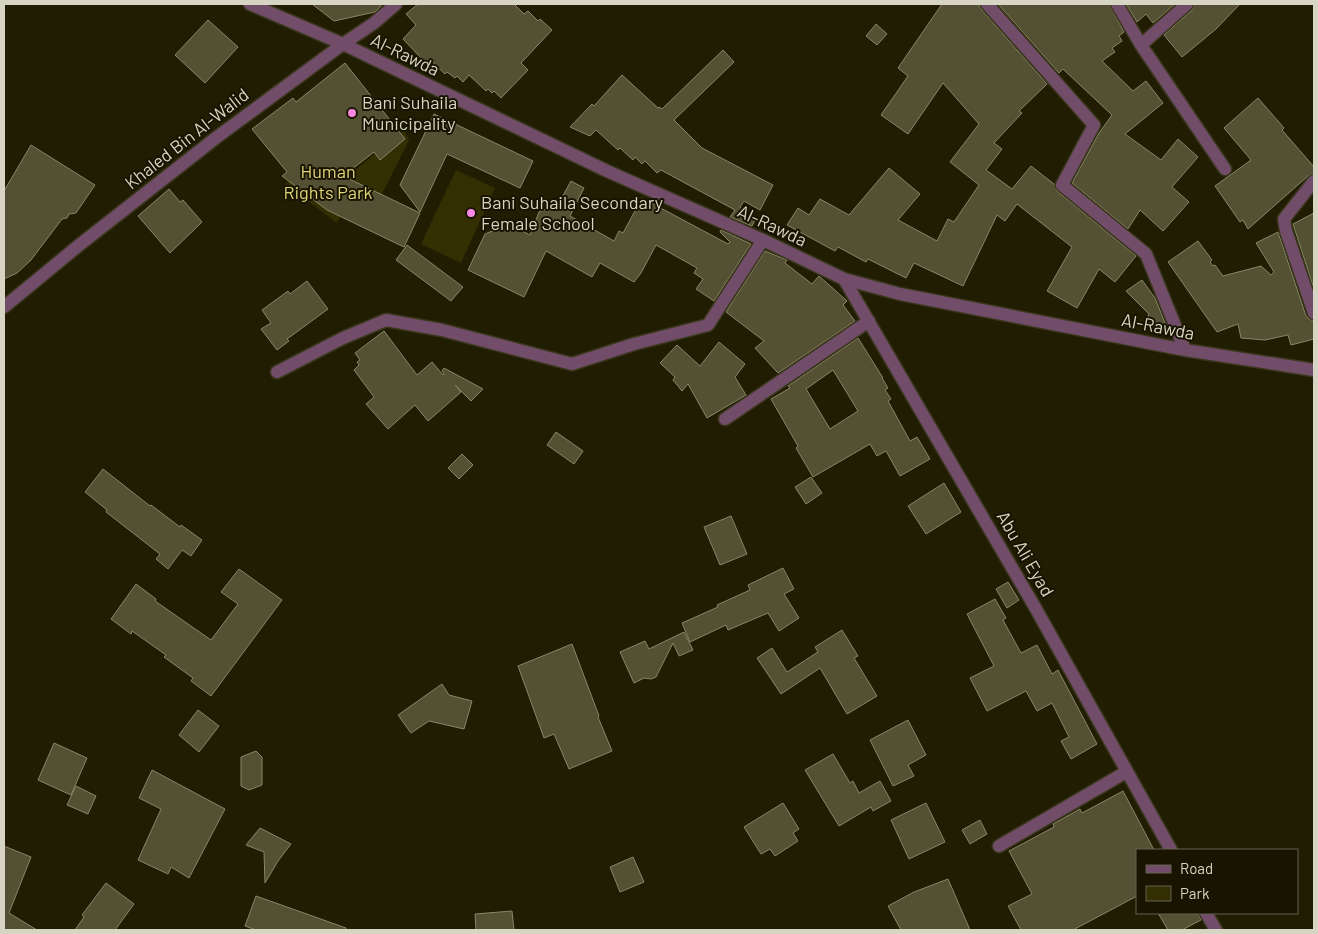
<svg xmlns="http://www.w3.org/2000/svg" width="1318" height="934" font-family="Barlow,sans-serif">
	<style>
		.green { fill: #342f03 }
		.building { fill: #545033; stroke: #898566; fill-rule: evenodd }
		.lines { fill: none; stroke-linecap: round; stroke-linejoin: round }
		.minor-casing { stroke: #3a371d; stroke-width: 15 }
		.tertiary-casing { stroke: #3a371d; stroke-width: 15 }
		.minor { stroke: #714d69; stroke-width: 12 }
		.tertiary { stroke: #714d69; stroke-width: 12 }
		.poi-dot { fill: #fb87e5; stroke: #181400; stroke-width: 2 }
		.labels { text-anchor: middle; stroke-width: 4; stroke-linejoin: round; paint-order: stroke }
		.street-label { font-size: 18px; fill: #d6d5c4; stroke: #181400 }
		.poi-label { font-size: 18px; fill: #d6d5c4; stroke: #181400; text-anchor: start }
		.park-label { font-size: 18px; fill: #e0d479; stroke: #181400 }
	</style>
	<rect width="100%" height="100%" fill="#211d02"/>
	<path class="green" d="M404,130L409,140L380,198L355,187L337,223L285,184L334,145L355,170Z
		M456,170L495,188L461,263L421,244Z"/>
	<path class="building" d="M312,4H381V6L375,12L334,21Z
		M418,4H514L524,14L528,11L538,21L540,19L552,30L521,63L528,70L501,98L494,91L492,93L488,89L486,91L469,75L463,82L457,76L455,78L447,72L445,74L429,59L425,62L403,39L416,25L406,14Z
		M942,4H979L981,9L1047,84L1019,111L1022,113L994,143L1002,149L986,170L1012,189L1031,166L1054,184L1057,191L1136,256L1115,282L1099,269L1077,308L1047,291L1072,247L1017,204L1005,221L997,215L963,286L914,263L906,278L868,259L866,262L838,247L835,251L787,225L798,208L809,215L820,199L849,215L889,168L920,194L898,220L937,241L948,219L954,222L979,185L950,162L979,124L943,83L908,134L881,115L908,76L898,68Z
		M998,4H1109L1124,32L1119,36L1122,41L1112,48L1115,52L1102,61L1133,91L1146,81L1163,103L1125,134L1161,160L1178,139L1198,157L1172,187L1189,202L1163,231L1140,210L1128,229L1072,183L1099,133L1112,115L1063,69L1059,73Z
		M1126,4H1175L1153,23L1146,14L1137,22Z
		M1195,4H1240L1216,29L1182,57L1164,35L1192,10Z
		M208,20L238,47L205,83L175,55Z
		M876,24L887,34L877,45L866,36Z
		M723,50L734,62L674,120L702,148L773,185L760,210L744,201L740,207L755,220L752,226L730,217L735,210L661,170L657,173L645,161L642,164L635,157L633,160L620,148L618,150L596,130L590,136L570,127L592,104L594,106L622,75L658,108L659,107L662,109Z
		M345,63L405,139L380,160L374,152L343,176L420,213L404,247L327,210L282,176L287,172L252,129L293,98L296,102Z
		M1258,98L1284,128L1282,130L1314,167V173L1308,176L1248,229L1243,220L1240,222L1215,186L1251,160L1224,128Z
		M434,114L533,161L520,188L447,154L420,212L400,185Z
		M31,145L95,185L76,213L69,214L67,218L62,219L31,260L17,273L4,279V191Z
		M571,181L584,188L570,216L614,241L619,231L623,233L642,198L728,244L730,242L720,232L721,230L751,244L714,301L696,289L703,279L694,273L697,268L656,245L641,273L634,282L600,263L592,277L546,251L524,297L468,270L485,234L509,224L530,235L539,212L559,203Z
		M169,189L180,202L183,200L202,222L170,253L138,216Z
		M1314,213V289L1293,224Z
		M1278,232L1306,316L1309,319L1314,321V339L1291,345L1288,335L1265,340L1241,338L1238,324L1217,332L1168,262L1198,241L1212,260L1210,262L1213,266L1215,265L1223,276L1261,266L1271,275L1274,272L1256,243Z
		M407,245L463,287L451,301L396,260Z
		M765,251L787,260L785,263L812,284L819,276L847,301L843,305L855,321L778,373L755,348L764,341L726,312Z
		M1142,280L1155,298L1169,333L1162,326L1159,330L1145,322L1149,314L1126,291Z
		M307,281L328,309L287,339L289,341L277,350L261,329L271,323L262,310L288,291L290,294Z
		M384,331L417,375L432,362L443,375L444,373L442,371L444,368L483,389L471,401L455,385L461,392L428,421L415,405L388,429L366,404L374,397L354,370L359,365L357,362L360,360L355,353Z
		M858,338L883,378H882L888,388L885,390L891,399L888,401L910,441L917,437L930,459L900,476L886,451L877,456L870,444L813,477L796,448L798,446L771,399L790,388L788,386ZM833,370L858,411L830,429L806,389Z
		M719,342L745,364L735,377L746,395L707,418L688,384L682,391L673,380L675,377L660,363L677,345L700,366Z
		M556,432L583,451L574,464L547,445Z
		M462,454L473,465L459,479L448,468Z
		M103,469L150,506L151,505L180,527L181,525L202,540L191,556L182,550L168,569L156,559L160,554L106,512L107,510L85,492Z
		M811,477L822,493L806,504L795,487Z
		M944,483L961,512L926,534L908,506Z
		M731,516L747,554L720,565L704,527Z
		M783,568L794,589L784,594L799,618L779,631L768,613L728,630L726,625L690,642L682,623L718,607L717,605L750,590L748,585Z
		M239,569L282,600L211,696L191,681L193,678L164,657L166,655L132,631L131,634L111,619L136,584L156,599L155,601L211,640L238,604L221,592Z
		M1008,582L1019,600L1007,608L996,589Z
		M995,599L1006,618L1003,620L1021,653L1037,645L1052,674L1058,670L1097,744L1071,759L1061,741L1069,737L1052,703L1037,711L1026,691L987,711L970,678L994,666L967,614Z
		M842,630L858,656L854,658L877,696L847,714L820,668L781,694L757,658L772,648L787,672L818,652L815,647Z
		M684,632L693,650L679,656L673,643L656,677L651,679L644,678L634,683L620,652L645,641L649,649Z
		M572,644L599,716L598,717L612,751L569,769L554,734L544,738L518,666Z
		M442,684L449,695L472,701L464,729L429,721L411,733L398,715Z
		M198,710L219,726L199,752L179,735Z
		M908,720L926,755L908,765L914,776L893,786L870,740Z
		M54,743L87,758L71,795L38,780Z
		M256,751L262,757V785L249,790L241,786V757Z
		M833,754L850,783L853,781L859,793L880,781L891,801L873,811L871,807L839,826L805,770Z
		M152,770L225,809L189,878L171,867L168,874L138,860L161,809L139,798Z
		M76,786L96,796L88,814L67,805Z
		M1123,791L1154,850H1137V896L1073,930H1021L1008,906L1032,894L1009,851L1054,827L1053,824L1080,809L1082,813Z
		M783,803L799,829L793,833L798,841L775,856L770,849L761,854L744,827Z
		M926,803L945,842L909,859L891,820Z
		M980,820L987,834L970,844L962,830Z
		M260,828L291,844L278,861L265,883L264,852L246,845Z
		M4,846L31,857L9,913L37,930H4Z
		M633,857L644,882L620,892L610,867Z
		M948,879L970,930H901L888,906L914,892Z
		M106,883L134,904L115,930H75L84,917L82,915Z
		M256,896L346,928V930H256L245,926Z
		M512,911L514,930H476L475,914Z
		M1158,913H1198L1201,920L1182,930H1168Z"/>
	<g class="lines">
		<defs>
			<path id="minor" d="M250,4L343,44L607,171L763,240L844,279L900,294L1185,350L1314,370
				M987,4L1094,125L1062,185L1146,254L1185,350
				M1117,4L1141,45L1225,169
				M1141,45L1187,4
				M1314,181L1284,219L1286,231L1314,313
				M844,279L1036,609L1171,850
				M277,372L343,338L386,320L442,330L572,364L634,344L708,325L763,240
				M725,419L869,321
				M999,846L1126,772
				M1206,913L1216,930"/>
			<path id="tertiary" d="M4,307L78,246L217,137L343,44L374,23L396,4"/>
		</defs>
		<use href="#minor" class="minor-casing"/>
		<use href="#tertiary" class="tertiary-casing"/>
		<use href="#minor" class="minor"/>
		<use href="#tertiary" class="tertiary"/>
	</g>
	<g class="poi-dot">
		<circle cx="352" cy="113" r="5"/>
		<circle cx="471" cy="213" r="5"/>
	</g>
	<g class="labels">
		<g class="street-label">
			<text transform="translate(405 55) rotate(26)" y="6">Al-Rawda</text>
			<text transform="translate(187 139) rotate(-38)" y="6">Khaled Bin Al-Walid</text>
			<text transform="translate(772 226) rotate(25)" y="6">Al-Rawda</text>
			<text transform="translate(1158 327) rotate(11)" y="6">Al-Rawda</text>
			<text transform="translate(1025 554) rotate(60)" y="6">Abu Ali Eyad</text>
		</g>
		<g class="poi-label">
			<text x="362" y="109">Bani Suhaila<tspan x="362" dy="21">Municipality</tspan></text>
			<text x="481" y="209">Bani Suhaila Secondary<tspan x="481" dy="21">Female School</tspan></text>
		</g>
		<g class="park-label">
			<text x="328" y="178">Human<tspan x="328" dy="21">Rights Park</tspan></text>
		</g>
	</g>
	<rect width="1318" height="934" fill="none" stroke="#d6d5c4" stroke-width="10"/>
	<rect x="1136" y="849" width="162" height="65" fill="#181400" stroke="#64614e"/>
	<rect x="1146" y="865" width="25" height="8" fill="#714d69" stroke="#64614e"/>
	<text x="1180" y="874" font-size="15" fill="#d6d5c4">Road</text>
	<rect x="1146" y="886" width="25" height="15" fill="#342f03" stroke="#64614e"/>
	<text x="1180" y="899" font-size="15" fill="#d6d5c4">Park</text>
</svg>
